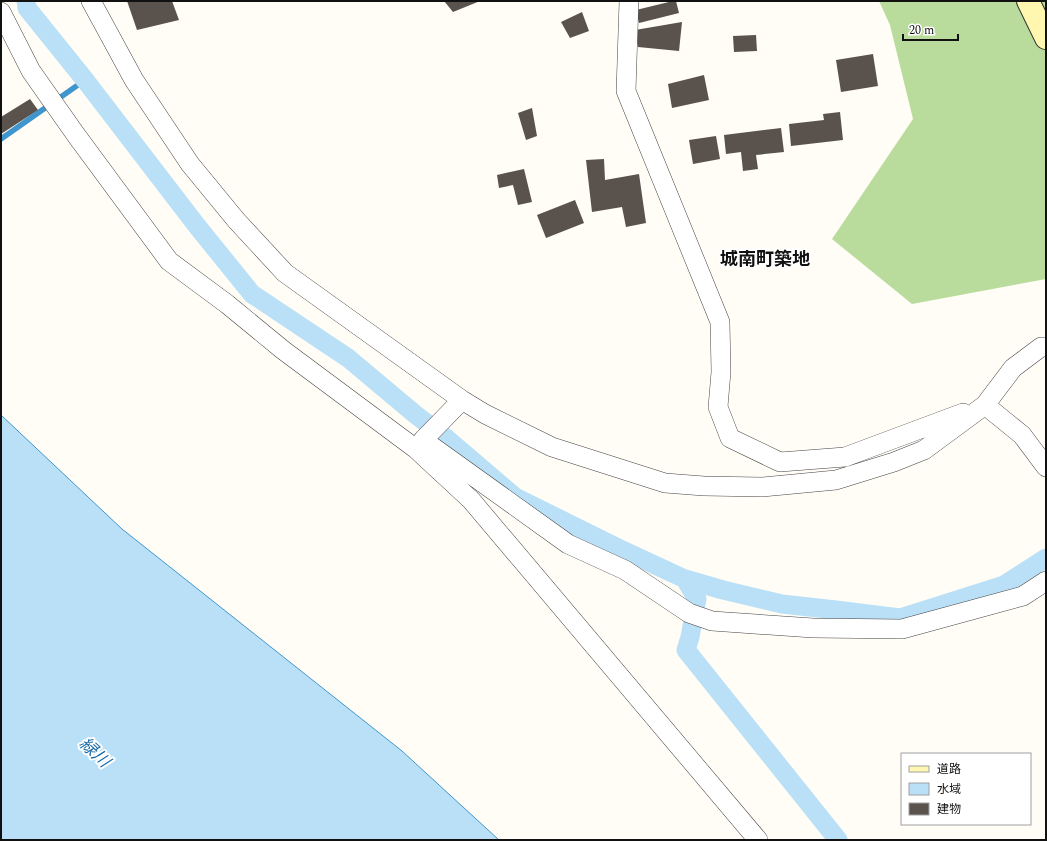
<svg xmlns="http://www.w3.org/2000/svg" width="1047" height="841" font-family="Spectral,'Noto Sans JP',serif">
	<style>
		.forest { fill: #b9dc9c }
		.water { fill: #b9e0f7; stroke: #3f96cf }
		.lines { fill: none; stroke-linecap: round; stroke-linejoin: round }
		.stream { stroke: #3f96cf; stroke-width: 5.5 }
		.canal { stroke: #b9e0f7; stroke-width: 19 }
		.building { fill: #5a524d }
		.street-casing { stroke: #444; stroke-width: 20 }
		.secondary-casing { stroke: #333; stroke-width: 24 }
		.street { stroke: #fff; stroke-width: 19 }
		.secondary { stroke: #fff6b0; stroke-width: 22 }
		.labels { text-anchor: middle; stroke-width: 4; stroke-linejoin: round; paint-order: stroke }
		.water-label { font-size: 17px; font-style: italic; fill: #1768a6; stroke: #fff }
		.quarter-label { font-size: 18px; font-weight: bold; fill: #111; stroke: #fff }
	</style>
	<rect width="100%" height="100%" fill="#fffdf5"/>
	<path class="forest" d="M879,1H1046V279L912,304L832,239L913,119L890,25Z"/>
	<path class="water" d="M1,415L122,529L402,751L499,840H1Z"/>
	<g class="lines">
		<path class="stream" d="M1,139L85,80"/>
		<path class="canal" d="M26,1L27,8L85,80L197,226L252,294L348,358L416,415L446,438L515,497L616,547L685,579L723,590L782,604L836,610L900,618L1004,585L1046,558
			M685,579L697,599L690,637L686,650L838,840"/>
	</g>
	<path class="building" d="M127,1H172L179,20L137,30Z
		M444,1H480L453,12Z
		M673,1H676L679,13L639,23L636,10Z
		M582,12L589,31L570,38L561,22Z
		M682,22L679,51L638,47L635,30Z
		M756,35L757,51L734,52L733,36Z
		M873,54L878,86L841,92L836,60Z
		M704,75L709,100L672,108L668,84Z
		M30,99L38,110L1,134V117Z
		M532,108L537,136L526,140L518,113Z
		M840,112L843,140L791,146L789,124L824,120L823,114Z
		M781,128L784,152L756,155L758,169L743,171L741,152L726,154L724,135Z
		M716,136L720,159L693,164L689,140Z
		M604,159L605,180L639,174L646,223L626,227L622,207L592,212L586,160Z
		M524,169L532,202L518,205L513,185L499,188L497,175Z
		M575,200L584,223L546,238L537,215Z"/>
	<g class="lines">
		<defs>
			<path id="street" d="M91,1L134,80L190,164L236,220L285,273L462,400L485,414L552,447L665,483L704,486L762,487L836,480L894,462L924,450L985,405L1013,368L1041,347H1046
				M629,1L626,91L720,322L721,372L718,407L730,438L780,462L845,457L963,413
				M1,12L31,71L76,135L169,261L227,304L283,350L416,449L471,500L758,840
				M985,405L1022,435L1046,467
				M423,440L568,544L625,570L689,613L712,621L813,628L902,629L1023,596L1046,581
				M416,449L423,440L462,400"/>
			<path id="secondary" d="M1028,1L1046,38"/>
		</defs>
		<use href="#street" class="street-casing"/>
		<use href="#secondary" class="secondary-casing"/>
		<use href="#street" class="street"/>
		<use href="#secondary" class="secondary"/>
	</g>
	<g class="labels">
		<g class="water-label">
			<text transform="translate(95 752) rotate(43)" y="6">緑川</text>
		</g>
		<g class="quarter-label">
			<text x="765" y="265">城南町築地</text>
		</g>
	</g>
	<rect width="1047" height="841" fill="none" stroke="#111111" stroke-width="4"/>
	<rect x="901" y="753" width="130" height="72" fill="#ffffff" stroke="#a0a0a0"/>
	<rect x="909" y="766" width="20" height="6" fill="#fff6b0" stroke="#a0a0a0"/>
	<text x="937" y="773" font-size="12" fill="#111111">道路</text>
	<rect x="909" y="783" width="20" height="12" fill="#b9e0f7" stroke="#a0a0a0"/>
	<text x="937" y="793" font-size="12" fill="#111111">水域</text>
	<rect x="909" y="803" width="20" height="12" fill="#5a524d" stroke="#a0a0a0"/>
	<text x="937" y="813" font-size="12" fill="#111111">建物</text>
	<path d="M903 34v6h55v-6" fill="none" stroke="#111111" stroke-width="2"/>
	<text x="909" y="34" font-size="12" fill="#111111" stroke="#ffffff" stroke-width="3" paint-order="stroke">20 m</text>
</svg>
